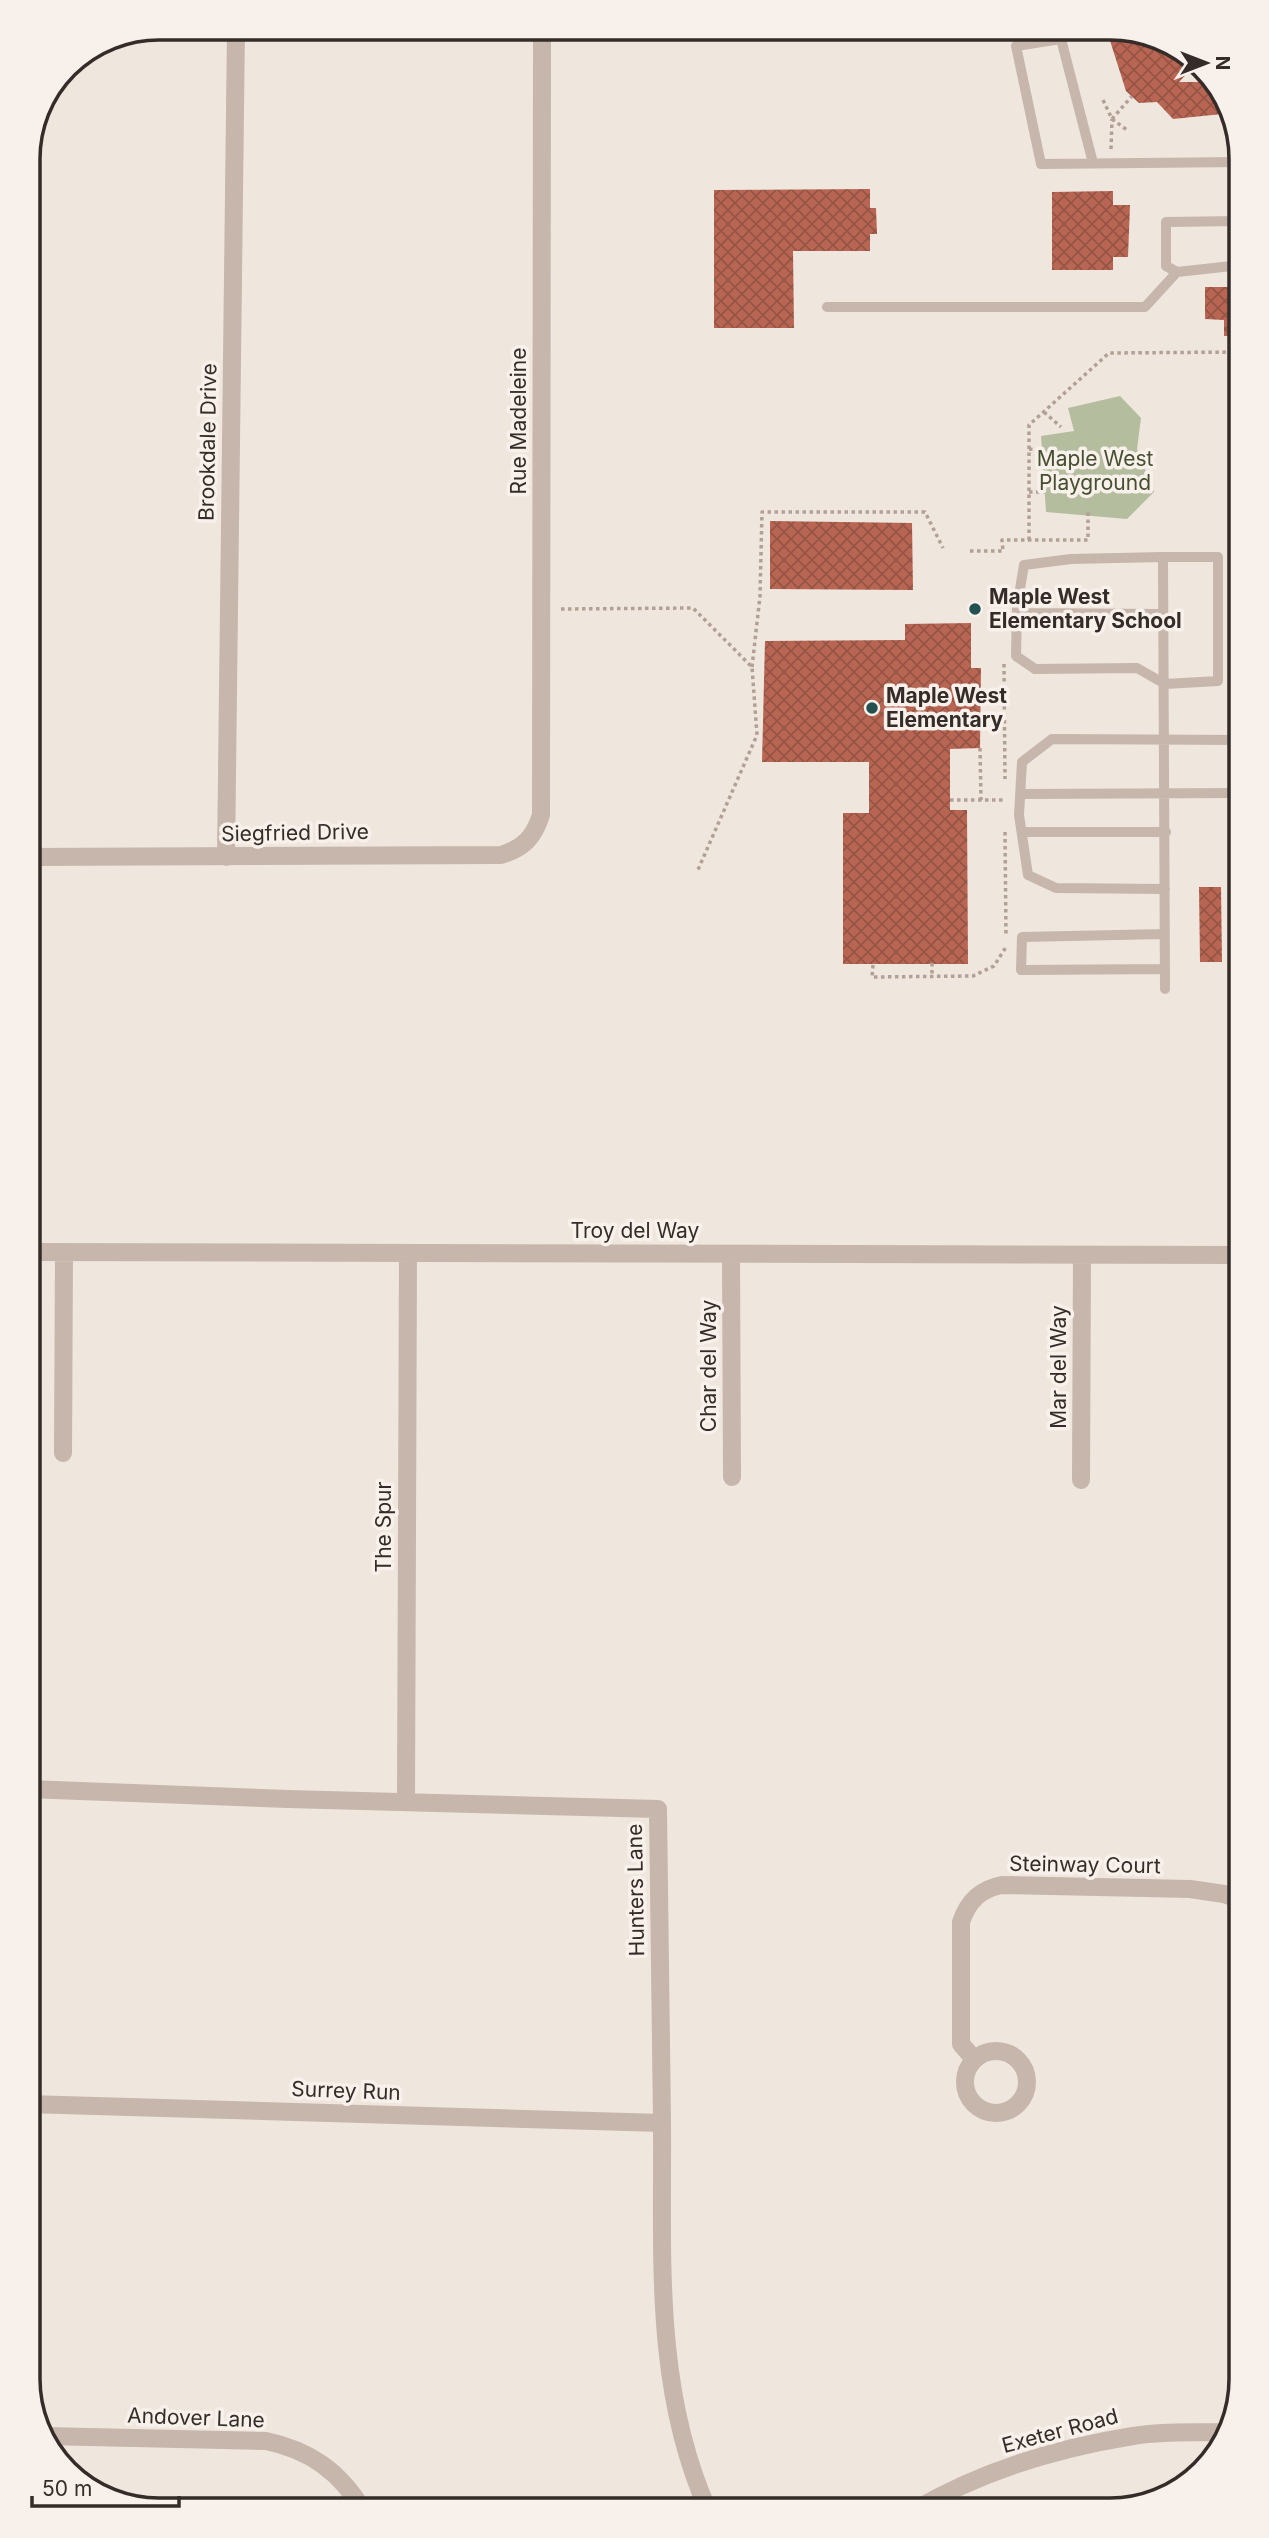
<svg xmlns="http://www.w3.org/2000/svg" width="1269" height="2538" font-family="Inter,sans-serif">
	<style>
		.green { fill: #b5bd9f }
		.building { fill: url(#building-cross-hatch) }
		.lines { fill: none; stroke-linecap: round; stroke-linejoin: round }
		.path { stroke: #b2a095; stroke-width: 3.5; stroke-dasharray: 3.5 3.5; stroke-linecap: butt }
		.service { stroke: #c6b6ab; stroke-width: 10 }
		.minor { stroke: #c6b6ab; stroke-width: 18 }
		.poi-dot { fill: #235152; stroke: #f8f0ea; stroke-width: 2.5 }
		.labels { text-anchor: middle; stroke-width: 7; stroke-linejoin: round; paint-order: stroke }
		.street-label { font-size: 21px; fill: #352c29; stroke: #f8f0ea }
		.park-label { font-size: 21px; fill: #465030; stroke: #f8f0ea }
		.poi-label { font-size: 21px; font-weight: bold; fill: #352c29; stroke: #f8f0ea; text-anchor: start }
		.rim { fill: none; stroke: #352c29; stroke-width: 3.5 }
	</style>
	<defs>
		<pattern id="building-cross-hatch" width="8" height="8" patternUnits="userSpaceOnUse" patternTransform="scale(1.75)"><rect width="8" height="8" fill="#b86653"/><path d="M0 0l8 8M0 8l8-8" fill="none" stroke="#965445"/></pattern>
	</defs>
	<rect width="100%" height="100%" fill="#efe6de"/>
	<path class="green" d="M1120,396L1141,418L1137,449L1154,492L1127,519L1046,512L1041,436L1074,431L1068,408Z"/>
	<path class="building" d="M1106,28H1119L1189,55L1196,64L1179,82H1210L1232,113L1173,119L1157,102L1139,103L1126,91Z
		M870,189V208H876L877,234H870V251H793L794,328H714V190Z
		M1113,191V205H1130L1128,257H1113V270H1052V192Z
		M1205,287H1241V336H1224V320L1205,319Z
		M770,521L912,523L913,590L770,589Z
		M971,623V668H981L980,748L950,749V810H967L968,964H843V813H869V762H762L765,641L905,640V624Z
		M1199,887H1221L1222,962H1200Z"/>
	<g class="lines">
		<path class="path" d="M1103,100L1112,119L1132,96
			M1112,119L1127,130
			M1111,149L1112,119
			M1044,412L1061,427
			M1029,449L1042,450
			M1029,492H1045
			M1029,540V425L1109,353L1241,352
			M970,551H1003L1002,540H1088V511
			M561,609L693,608L752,667L757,735L697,872
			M1004,664L1005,779
			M752,667L760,596L762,512H925L943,548
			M980,748L981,800
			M950,800H1005
			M1005,832L1006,936
			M932,963V976
			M873,965L872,977L973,976L994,966L1006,947"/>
		<path class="service" d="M1093,163L1061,39L1016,46L1041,164L1241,162
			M1177,272L1166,266V222L1241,221
			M827,307H1145L1177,272L1241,265
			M1163,557L1071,559L1024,565L1017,607L1016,656L1035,669L1137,668L1165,684L1218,681V557H1163C1165,701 1165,845 1165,989
			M1017,613L1163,614
			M1021,794L1241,793
			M1022,832H1166
			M1165,889L1056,888L1028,875L1019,815L1022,762L1052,739L1241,740
			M1165,934L1022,937L1021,970L1165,969"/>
		<path class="minor" d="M28,857L501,855C524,848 534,837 541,815L542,28
			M226,857L236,28
			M28,1252L1241,1255
			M731,1254L732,1477
			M63,1453L64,1252
			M1081,1480L1082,1255
			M28,1789L288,1799L658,1809C659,1913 661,2018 662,2123C663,2253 653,2388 708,2510
			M406,1802L408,1253
			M965 2082a31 31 0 1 1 62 0a31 31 0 1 1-62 0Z
			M974,2059L961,2044V1922C968,1901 980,1889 1002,1885L1190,1889L1224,1894L1241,1900
			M28,2104L662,2123
			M44,2436L266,2441C310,2450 340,2472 363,2510
			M915,2510C981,2471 1058,2448 1133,2436C1163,2431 1195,2433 1225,2432"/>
	</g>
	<g class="poi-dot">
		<circle cx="975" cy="609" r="7"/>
		<circle cx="872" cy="708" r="7"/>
	</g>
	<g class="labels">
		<g class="street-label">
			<text transform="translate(519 421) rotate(-90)" y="7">Rue Madeleine</text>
			<text transform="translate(208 442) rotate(-89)" y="7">Brookdale Drive</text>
			<text transform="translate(295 833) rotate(-1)" y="7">Siegfried Drive</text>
			<text x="635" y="1238">Troy del Way</text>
			<text transform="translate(709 1366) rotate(-90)" y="7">Char del Way</text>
			<text transform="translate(1059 1367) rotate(-90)" y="7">Mar del Way</text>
			<text transform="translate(384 1527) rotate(-90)" y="7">The Spur</text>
			<text transform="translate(1085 1865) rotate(1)" y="7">Steinway Court</text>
			<text transform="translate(636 1890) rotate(-91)" y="7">Hunters Lane</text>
			<text transform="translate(346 2091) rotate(2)" y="7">Surrey Run</text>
			<text transform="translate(196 2418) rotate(2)" y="7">Andover Lane</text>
			<text transform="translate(1060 2431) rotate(-15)" y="7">Exeter Road</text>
		</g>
		<g class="park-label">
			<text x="1095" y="466">Maple West<tspan x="1095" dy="24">Playground</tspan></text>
		</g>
		<g class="poi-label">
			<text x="989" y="604">Maple West<tspan x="989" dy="24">Elementary School</tspan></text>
			<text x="886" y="703">Maple West<tspan x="886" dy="24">Elementary</tspan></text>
		</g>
	</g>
	<path d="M0 0H1269V2538H0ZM159 40H1110A119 119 0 0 1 1229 159V2379A119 119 0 0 1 1110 2498H159A119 119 0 0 1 40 2379V159A119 119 0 0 1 159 40Z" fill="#f8f0ea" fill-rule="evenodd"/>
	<path class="rim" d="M159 40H1110A119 119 0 0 1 1229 159V2379A119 119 0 0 1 1110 2498H159A119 119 0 0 1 40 2379V159A119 119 0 0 1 159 40Z"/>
	<g transform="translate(1206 63) rotate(90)" stroke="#f8f0ea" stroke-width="5" paint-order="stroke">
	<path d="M0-5L12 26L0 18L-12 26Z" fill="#352c29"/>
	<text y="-10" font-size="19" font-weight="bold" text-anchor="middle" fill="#352c29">N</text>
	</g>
	<path d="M32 2496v10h147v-10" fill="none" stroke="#352c29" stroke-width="3.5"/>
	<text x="42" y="2496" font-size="21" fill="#352c29" stroke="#f8f0ea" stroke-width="5" paint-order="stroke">50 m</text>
</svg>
